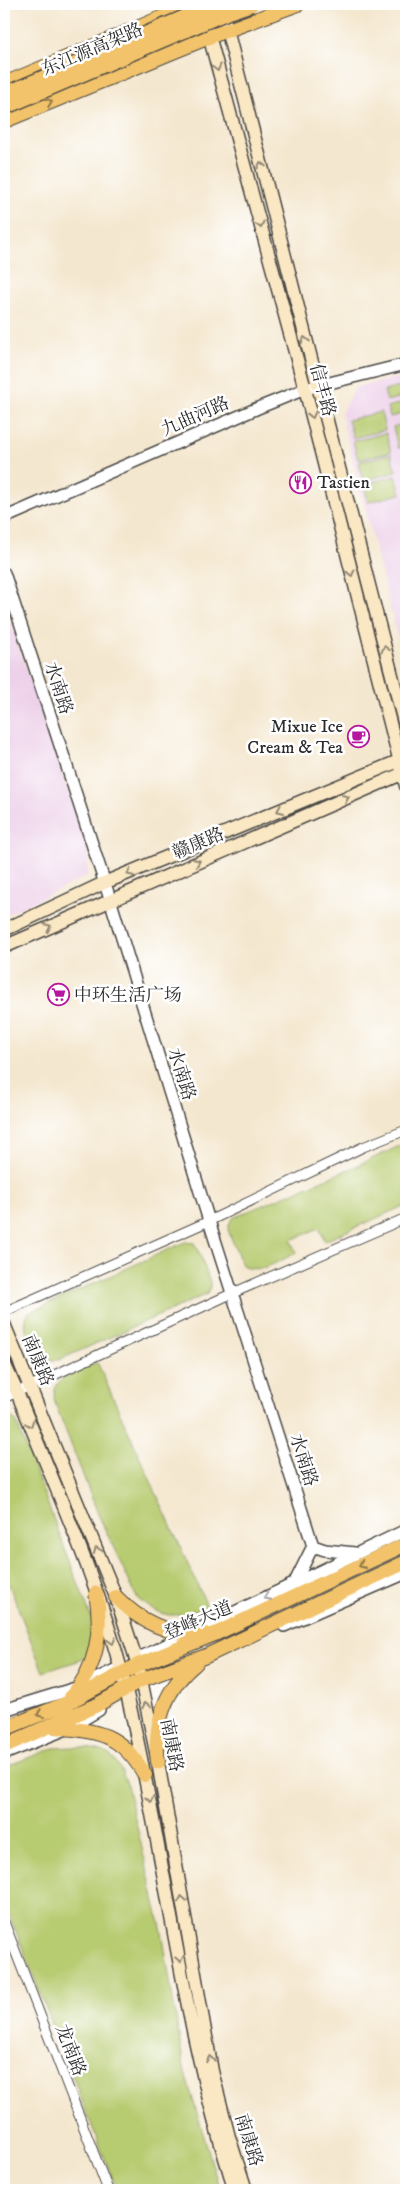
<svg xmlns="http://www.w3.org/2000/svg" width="410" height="2194" font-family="'IM FELL DW Pica','Noto Serif SC',serif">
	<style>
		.built { fill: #edd0e9 }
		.green { fill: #b7cb6f; stroke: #717b4d }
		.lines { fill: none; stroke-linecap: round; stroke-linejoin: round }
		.minor-casing { stroke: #494744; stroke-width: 11 }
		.tertiary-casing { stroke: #494744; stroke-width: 14 }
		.secondary-casing { stroke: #494744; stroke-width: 15 }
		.primary-casing { stroke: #494744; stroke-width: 16 }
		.minor { stroke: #fff; stroke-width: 9 }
		.tertiary { stroke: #fff; stroke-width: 11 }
		.secondary { stroke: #fae7c3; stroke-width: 12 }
		.primary { stroke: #f2c36a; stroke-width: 14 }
		.trunk-bridge-casing { stroke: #494744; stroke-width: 18; stroke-linecap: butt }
		.trunk-bridge { stroke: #f2c36a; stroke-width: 15 }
		.oneway { stroke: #928977 }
		.oneway2 { stroke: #8e774a }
		.oneway3 { stroke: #a0a0a0 }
		.labels { text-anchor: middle; stroke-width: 5; stroke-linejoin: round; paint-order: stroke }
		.street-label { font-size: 18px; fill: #2b2b2b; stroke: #fff }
		.poi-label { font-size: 18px; fill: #2b2b2b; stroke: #fff; text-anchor: start }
	</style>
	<rect width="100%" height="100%" fill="#fff"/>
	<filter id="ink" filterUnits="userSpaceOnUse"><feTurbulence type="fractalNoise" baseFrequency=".02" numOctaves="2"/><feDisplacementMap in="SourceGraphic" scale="10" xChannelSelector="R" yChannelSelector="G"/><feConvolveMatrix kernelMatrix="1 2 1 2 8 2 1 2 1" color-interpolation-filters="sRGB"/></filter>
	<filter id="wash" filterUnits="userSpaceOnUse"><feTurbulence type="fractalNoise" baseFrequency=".0096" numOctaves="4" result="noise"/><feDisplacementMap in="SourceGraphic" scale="20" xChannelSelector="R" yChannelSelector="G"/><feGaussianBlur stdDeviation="1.12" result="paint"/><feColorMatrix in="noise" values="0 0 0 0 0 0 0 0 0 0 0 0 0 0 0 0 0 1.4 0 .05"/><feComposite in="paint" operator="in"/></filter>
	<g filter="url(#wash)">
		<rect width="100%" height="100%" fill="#f4e7cf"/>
		<path class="built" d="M406,376V670L341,413L356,387Z
			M4,603L88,851L87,876L4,916Z"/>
		<path class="green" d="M406,385V396L387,401L384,391Z
			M406,402V413L390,417L387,407Z
			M381,412L385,430L353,438L348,420Z
			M403,424L406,446L398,448L393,427Z
			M386,433L391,452L358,460L353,441Z
			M391,454L396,472L363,481L359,462Z
			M396,476L401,494L368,502L364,484Z
			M406,1143V1205L325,1241L319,1228L291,1240L296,1253C280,1260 259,1276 242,1265L228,1230L229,1224L234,1217L354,1167Z
			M185,1242L194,1243L198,1249L210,1282V1287L207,1294L59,1360H47L38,1356C30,1344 21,1327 28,1313Z
			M97,1362L207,1606C175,1618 162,1621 136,1596L98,1514L55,1403C49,1376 77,1371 97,1362Z
			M5,1412L16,1421L94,1625L88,1655L81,1660L43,1672L4,1572Z
			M73,1747C106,1750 112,1749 126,1781L162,1932L185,2073L220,2190H117L4,1901V1767L54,1748Z"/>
	</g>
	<g filter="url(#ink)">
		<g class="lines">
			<defs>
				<path id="minor" d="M4,1312L209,1221L363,1147L406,1130
					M4,1398L233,1293L406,1218
					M4,1922L108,2190"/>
				<path id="tertiary" d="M4,518L258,408L305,389L406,364
					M4,573L110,899L209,1221L313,1546L294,1584
					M313,1546L325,1550L355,1553
					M284,1626L406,1573
					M139,1658L406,1530
					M4,1710L79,1687L121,1667
					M4,1754L69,1728L99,1710"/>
				<path id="secondary" d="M221,6L406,730
					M207,28L305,389L406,786
					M4,930L104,883L406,758
					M4,947L406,772
					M4,1324L116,1597L138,1665L158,1762L212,2071L229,2137L246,2190
					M4,1363L17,1392C56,1490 103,1591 127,1694C166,1858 182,2029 235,2190"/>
				<path id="primary" d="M4,84L194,4
					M4,121L209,37L298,4
					M116,1597C141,1623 171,1636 206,1634
					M71,1697C97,1668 103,1630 96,1593
					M54,1727C98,1731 121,1733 145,1775
					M4,1729L65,1704L138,1665L217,1633L406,1544
					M4,1746L97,1705L141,1680L206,1656L406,1562
					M158,1762C153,1724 165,1688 196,1663"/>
			</defs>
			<use href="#minor" class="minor-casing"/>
			<use href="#tertiary" class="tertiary-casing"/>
			<use href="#secondary" class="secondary-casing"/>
			<use href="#primary" class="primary-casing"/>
			<use href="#minor" class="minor"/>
			<use href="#tertiary" class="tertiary"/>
			<use href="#secondary" class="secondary"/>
			<use href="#primary" class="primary"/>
			<defs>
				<path id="trunk-bridge" d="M4,95L217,4
					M4,107L227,12L251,4"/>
			</defs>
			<use href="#trunk-bridge" class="trunk-bridge-casing"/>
			<use href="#trunk-bridge" class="trunk-bridge"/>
		</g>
		<defs><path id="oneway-chevron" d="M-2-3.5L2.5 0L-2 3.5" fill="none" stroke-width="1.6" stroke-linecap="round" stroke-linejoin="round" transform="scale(1.25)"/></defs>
		<g class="oneway">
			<use href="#oneway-chevron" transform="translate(217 68) rotate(75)"/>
			<use href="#oneway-chevron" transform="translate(261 165) rotate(-104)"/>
			<use href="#oneway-chevron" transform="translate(260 225) rotate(75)"/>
			<use href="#oneway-chevron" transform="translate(305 340) rotate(-104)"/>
			<use href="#oneway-chevron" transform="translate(312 415) rotate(76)"/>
			<use href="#oneway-chevron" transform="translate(351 573) rotate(76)"/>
			<use href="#oneway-chevron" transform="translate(385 649) rotate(-105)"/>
			<use href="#oneway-chevron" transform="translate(346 798) rotate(-23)"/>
			<use href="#oneway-chevron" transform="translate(280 810) rotate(157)"/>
			<use href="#oneway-chevron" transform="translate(197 862) rotate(-23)"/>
			<use href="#oneway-chevron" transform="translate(130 873) rotate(157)"/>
			<use href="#oneway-chevron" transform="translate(48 927) rotate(-24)"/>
			<use href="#oneway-chevron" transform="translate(30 1424) rotate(69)"/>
			<use href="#oneway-chevron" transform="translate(97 1550) rotate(-112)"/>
			<use href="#oneway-chevron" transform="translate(112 1641) rotate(73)"/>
			<use href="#oneway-chevron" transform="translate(146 1705) rotate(-102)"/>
			<use href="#oneway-chevron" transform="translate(150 1799) rotate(79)"/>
			<use href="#oneway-chevron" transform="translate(182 1899) rotate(-100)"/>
			<use href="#oneway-chevron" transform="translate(180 1959) rotate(79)"/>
			<use href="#oneway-chevron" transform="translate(210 2059) rotate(-100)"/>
		</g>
		<g class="oneway2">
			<use href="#oneway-chevron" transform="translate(49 102) rotate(-22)"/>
			<use href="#oneway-chevron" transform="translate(362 1565) rotate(155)"/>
			<use href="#oneway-chevron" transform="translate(40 1714) rotate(158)"/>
		</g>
		<use class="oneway3" href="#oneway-chevron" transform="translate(267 1597) rotate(154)"/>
	</g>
	<defs>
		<symbol id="restaurant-ring" viewBox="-11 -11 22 22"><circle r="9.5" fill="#fff" stroke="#b5179e" stroke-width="1.5"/><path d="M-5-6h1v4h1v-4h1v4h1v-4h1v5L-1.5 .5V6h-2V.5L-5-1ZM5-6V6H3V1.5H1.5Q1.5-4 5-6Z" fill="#b5179e"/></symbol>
		<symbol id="cafe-ring" viewBox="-11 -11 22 22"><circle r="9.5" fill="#fff" stroke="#b5179e" stroke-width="1.5"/><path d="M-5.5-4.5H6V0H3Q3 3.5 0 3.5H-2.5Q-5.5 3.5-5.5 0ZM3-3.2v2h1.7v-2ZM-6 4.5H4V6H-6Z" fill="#b5179e"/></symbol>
		<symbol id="supermarket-ring" viewBox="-11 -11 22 22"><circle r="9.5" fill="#fff" stroke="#b5179e" stroke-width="1.5"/><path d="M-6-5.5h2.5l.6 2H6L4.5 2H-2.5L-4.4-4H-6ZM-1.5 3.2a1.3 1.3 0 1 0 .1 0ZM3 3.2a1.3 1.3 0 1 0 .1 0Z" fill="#b5179e"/></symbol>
	</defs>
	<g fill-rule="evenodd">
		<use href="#restaurant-ring" x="288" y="470" width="25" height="25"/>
		<use href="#cafe-ring" x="346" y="724" width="25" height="25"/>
		<use href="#supermarket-ring" x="46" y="982" width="25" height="25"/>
	</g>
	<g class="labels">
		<g class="street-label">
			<text transform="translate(92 49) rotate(-23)" y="6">东江源高架路</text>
			<text transform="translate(323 390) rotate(75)" y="6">信丰路</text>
			<text transform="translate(195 416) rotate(-24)" y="6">九曲河路</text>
			<text transform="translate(59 688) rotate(72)" y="6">水南路</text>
			<text transform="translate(198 843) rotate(-23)" y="6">赣康路</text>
			<text transform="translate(182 1074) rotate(73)" y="6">水南路</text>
			<text transform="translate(38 1360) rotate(67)" y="6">南康路</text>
			<text transform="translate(304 1460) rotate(73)" y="6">水南路</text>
			<text transform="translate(198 1620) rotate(-23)" y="6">登峰大道</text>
			<text transform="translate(172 1745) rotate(79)" y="6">南康路</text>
			<text transform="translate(71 2050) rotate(69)" y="6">龙南路</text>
			<text transform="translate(249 2140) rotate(73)" y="6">南康路</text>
		</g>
		<g class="poi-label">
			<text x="317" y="488">Tastien</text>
			<text x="343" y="732" text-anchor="end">Mixue Ice<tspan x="343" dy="21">Cream &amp; Tea</tspan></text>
			<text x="74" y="1001">中环生活广场</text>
		</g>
	</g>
	<rect width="410" height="2194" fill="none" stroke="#fff" stroke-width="20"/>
</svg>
